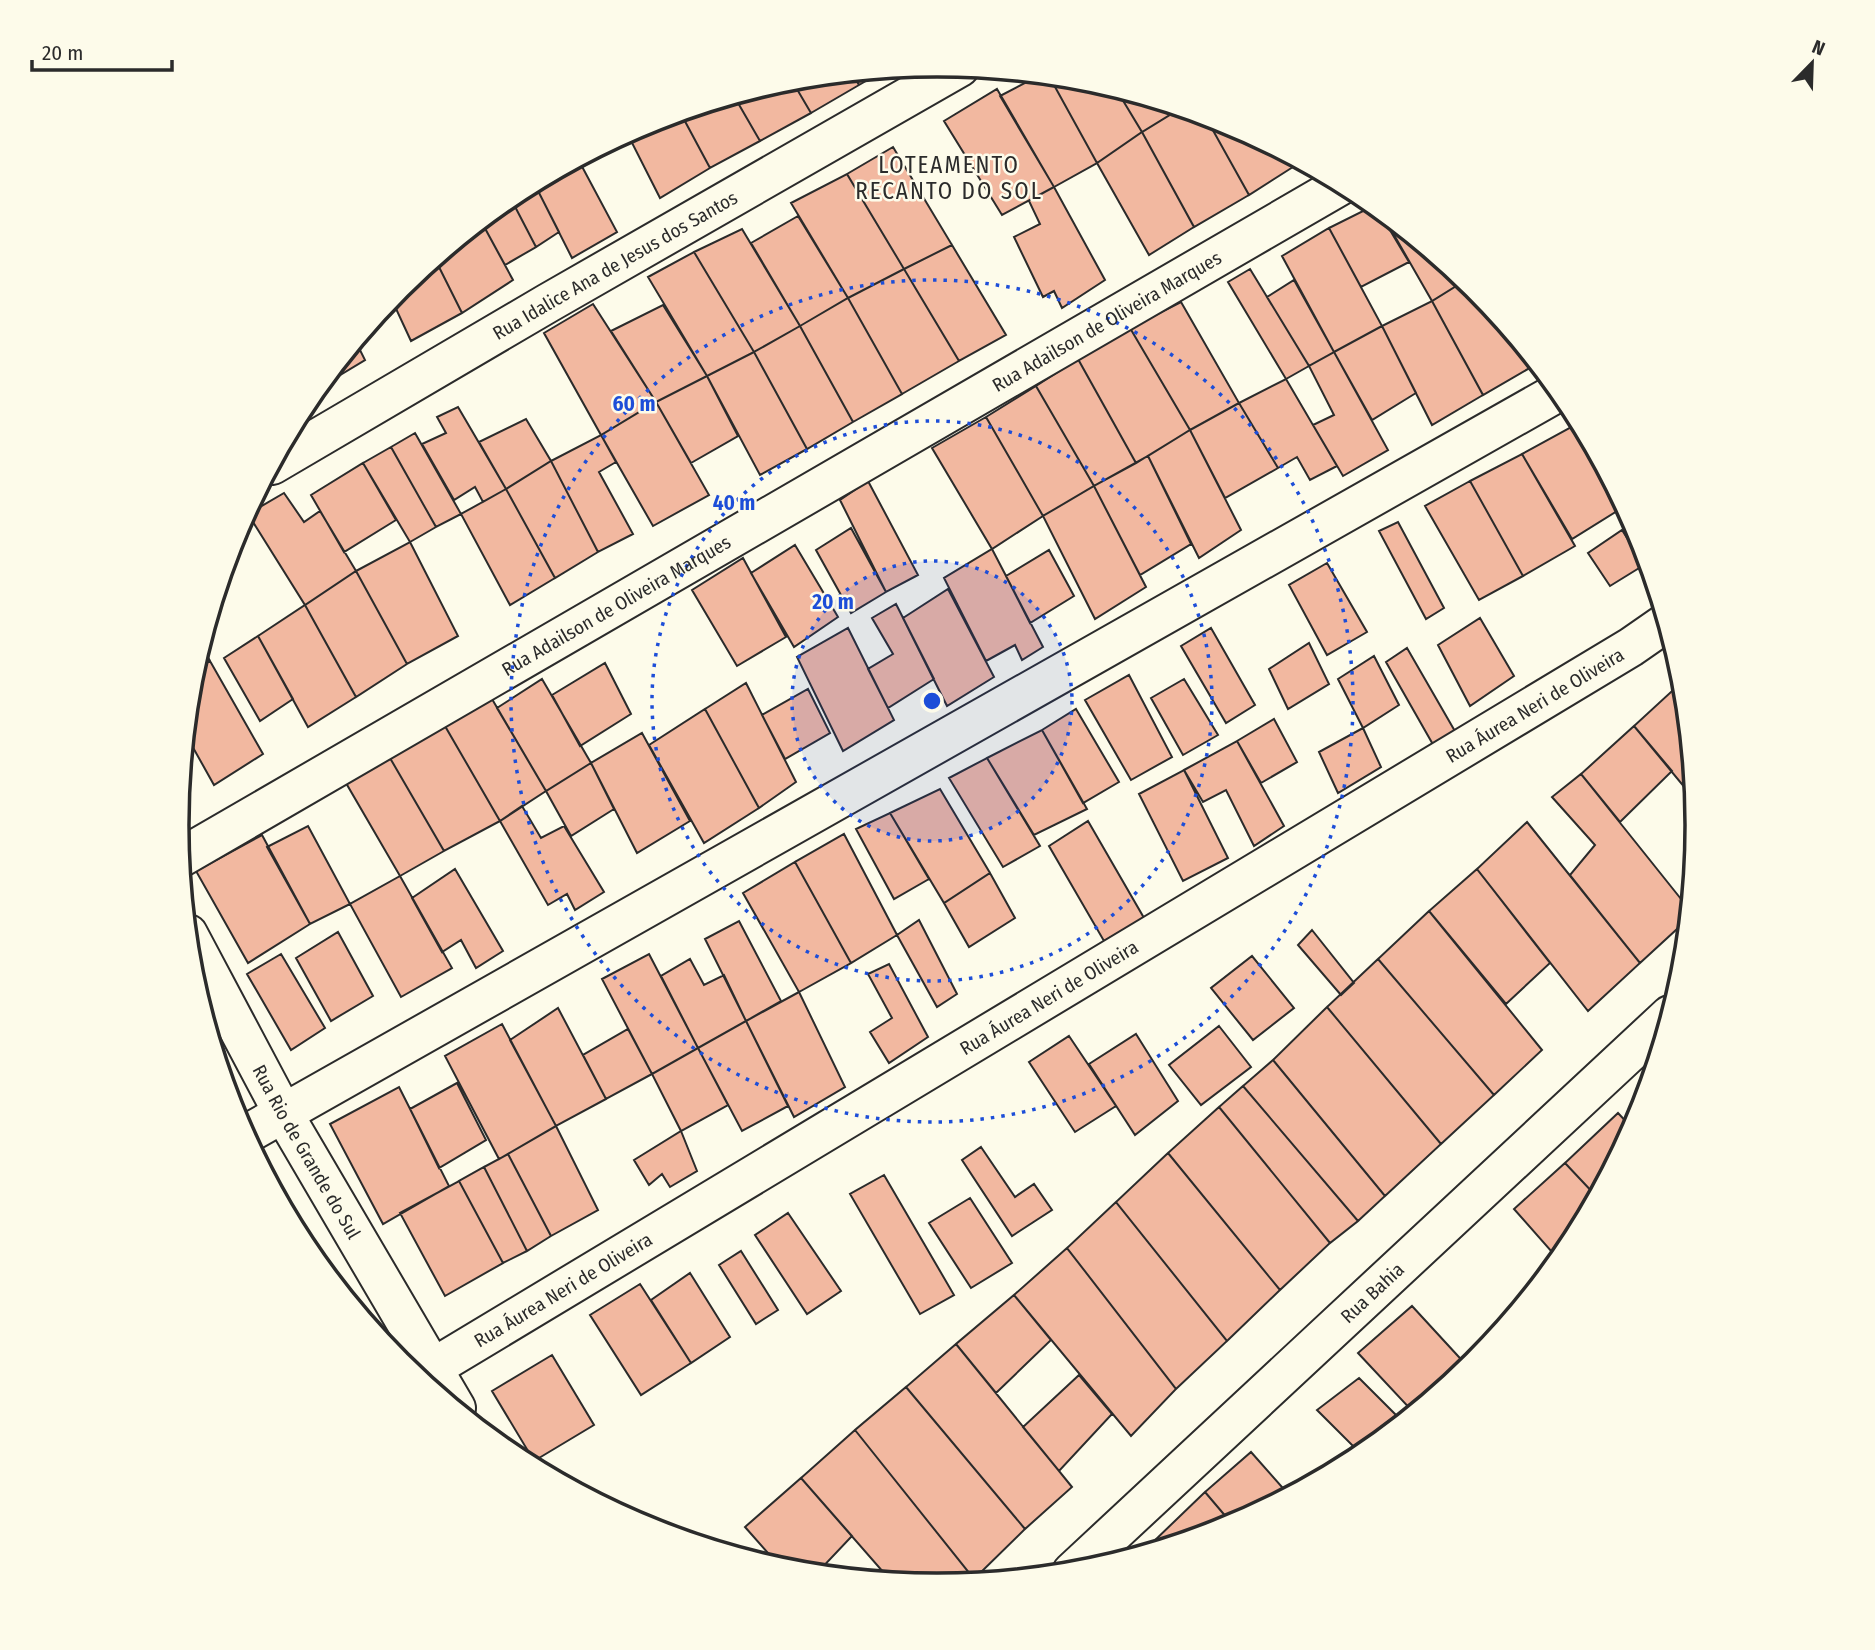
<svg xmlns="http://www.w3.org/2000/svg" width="1875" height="1650" font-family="'Fira Sans Condensed',sans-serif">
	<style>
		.building { fill: #f2b8a0; stroke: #2b2b2b; stroke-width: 2 }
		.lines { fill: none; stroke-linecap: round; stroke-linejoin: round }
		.street-casing { stroke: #2b2b2b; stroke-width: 42 }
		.street { stroke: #fdfbea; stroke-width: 38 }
		.ring { fill: none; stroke: #1d4ed8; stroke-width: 3.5; stroke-dasharray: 3.5 7 }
		.labels { text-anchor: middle; stroke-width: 5; stroke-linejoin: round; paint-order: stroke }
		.street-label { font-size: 19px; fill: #2b2b2b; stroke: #fdfbea }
		.quarter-label { font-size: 23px; letter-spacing: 2px; fill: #2b2b2b; stroke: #fdfbea }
		.rim { fill: none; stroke: #2b2b2b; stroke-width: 3.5 }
		.centre { fill: #1d4ed8; stroke: #fdfbea; stroke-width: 3.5 }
		.ring-label { font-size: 21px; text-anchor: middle; font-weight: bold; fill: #1d4ed8; stroke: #fdfbea; stroke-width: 5; stroke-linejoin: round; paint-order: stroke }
	</style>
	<rect width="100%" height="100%" fill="#fdfbea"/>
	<path class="building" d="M885,70L859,85L852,73Z
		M852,73L859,85L811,113L791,79Z
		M1040,75L1049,76L1097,163L1054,187L1000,96Z
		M1049,76L1086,79L1116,89L1142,132L1097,163Z
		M791,79L811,113L760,141L734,96Z
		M997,89L1054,187L1002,215L944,121Z
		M1116,89L1181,108L1142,132Z
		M734,96L760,141L710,168L680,112Z
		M1181,108L1205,116L1249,195L1194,227L1142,132Z
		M680,112L710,168L660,198L627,133L647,122Z
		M1205,116L1229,123L1287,154L1293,167L1249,195Z
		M1142,132L1194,227L1149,255L1097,163Z
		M893,147L952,245L904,269L847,174Z
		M578,159L617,232L572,258L534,183Z
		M847,174L904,269L848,298L791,203Z
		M534,183L559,232L536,247L510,197Z
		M1054,187L1105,280L1062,308L1054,291L1043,297L1014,237L1040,224L1029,201Z
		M510,197L536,247L505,265L481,221Z
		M1375,205L1409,262L1361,287L1329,228Z
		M1378,207L1466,280L1432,301Z
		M798,216L848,298L800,326L751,243Z
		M481,221L513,280L462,313L435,259Z
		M1329,228L1382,326L1334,352L1282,256Z
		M742,229L800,326L754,352L694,252Z
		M952,245L1006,335L959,361L904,269Z
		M694,252L754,352L707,376L648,277Z
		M435,259L462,313L411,341L391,298L400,287Z
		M904,269L959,361L902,394L848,298Z
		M1250,269L1309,366L1286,379L1228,282Z
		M1294,280L1334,352L1309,366L1267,297Z
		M1466,280L1475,288L1521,343L1533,366L1483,395L1432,301Z
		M848,298L902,394L853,422L800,326Z
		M1432,301L1483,395L1432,425L1382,326Z
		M1181,302L1239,403L1190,430L1130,328Z
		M593,304L656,402L601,435L544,333Z
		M663,305L707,376L656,402L611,331Z
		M800,326L853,422L807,449L754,352Z
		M1382,326L1416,393L1372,420L1334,352Z
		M1130,328L1190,430L1136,463L1078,359Z
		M356,342L365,360L317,389Z
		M754,352L807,449L760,475L707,376Z
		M1334,352L1388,450L1343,476L1313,425L1334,415L1309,366Z
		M1078,359L1136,463L1094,486L1036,386Z
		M707,376L738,436L691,463L656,402Z
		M1286,379L1337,466L1310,480L1297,457L1278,468L1239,403Z
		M1036,386L1094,486L1043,516L986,417Z
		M656,402L709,495L653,526L601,435Z
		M1239,403L1278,468L1225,498L1190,430Z
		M458,407L506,489L483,502L475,487L454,500L422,444L446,433L437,417Z
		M986,417L1043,516L992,549L932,448Z
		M526,419L551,461L506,489L479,442Z
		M1573,426L1622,508L1572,539L1522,454Z
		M1190,430L1241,530L1199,558L1148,456Z
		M415,433L461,514L436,527L391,447Z
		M601,435L616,462L599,472L633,534L598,552L551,461Z
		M391,447L436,527L410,542L363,463Z
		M1522,454L1575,546L1523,576L1470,481Z
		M1148,456L1191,544L1140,575L1094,486Z
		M551,461L598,552L555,578L506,489Z
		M363,463L396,520L344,552L311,495Z
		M1607,473L1625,506L1622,508L1603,476Z
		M868,481L918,575L886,592L840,500Z
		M1470,481L1523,576L1479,600L1425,506Z
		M1094,486L1146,587L1095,619L1043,516Z
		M506,489L555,578L510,605L461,514Z
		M284,493L304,522L320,511L356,571L305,605L248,514Z
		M1398,522L1444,608L1426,619L1379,531Z
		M851,528L886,592L851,613L816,550Z
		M1622,530L1644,565L1610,586L1588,553Z
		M410,542L458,636L407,664L356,571Z
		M795,545L838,617L794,647L751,573Z
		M992,549L1043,647L1022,660L1015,645L986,661L944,578Z
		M1049,550L1074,596L1030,623L1006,576Z
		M743,558L786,637L737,666L692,590Z
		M1327,563L1367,632L1327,655L1289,585Z
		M356,571L407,664L356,697L305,605Z
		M948,589L994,677L947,706L903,618Z
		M896,604L934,679L888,708L868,669L893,654L872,618Z
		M305,605L356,697L308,727L258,636Z
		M1480,618L1514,676L1470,706L1438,645Z
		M848,628L894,720L843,751L797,657Z
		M1211,628L1255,705L1226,723L1181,646Z
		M258,636L293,699L260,721L224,658Z
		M1309,643L1329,684L1288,709L1269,669Z
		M201,645L210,661L194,671Z
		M1407,648L1456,733L1435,748L1386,662Z
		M1374,656L1399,705L1363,728L1338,679Z
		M210,661L263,754L214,785L186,735L194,671Z
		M605,663L631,714L580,746L552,695Z
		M1129,675L1172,757L1131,780L1085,700Z
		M542,679L591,763L546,791L497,708Z
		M1184,679L1218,735L1183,755L1151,698Z
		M1684,680L1695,800L1634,726Z
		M746,683L796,782L759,808L705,709Z
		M808,689L830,733L785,759L762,715Z
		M492,699L546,791L500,821L445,726Z
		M705,709L759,808L704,843L649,745Z
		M1076,709L1119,782L1083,803L1042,730Z
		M1274,719L1297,762L1261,783L1237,741Z
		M445,726L500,821L444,851L390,758Z
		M1634,726L1672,771L1620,822L1581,774Z
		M1363,728L1381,767L1338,793L1319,752Z
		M1042,730L1087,809L1034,835L987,758Z
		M642,733L690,821L637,853L591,763Z
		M1237,741L1284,826L1254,846L1226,790L1203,802L1184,770Z
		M390,758L444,851L400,876L346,783Z
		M987,758L1040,846L1003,867L949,778Z
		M591,763L614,809L571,836L546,791Z
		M1184,770L1228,858L1183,881L1139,794Z
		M1581,774L1689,909V918L1640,963L1570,875L1595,845L1552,797Z
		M940,789L990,873L944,903L890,813Z
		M522,806L541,838L564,826L604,892L575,910L567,894L548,905L500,821Z
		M890,813L929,879L894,899L856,829Z
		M1088,821L1144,918L1104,941L1049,846Z
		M1527,822L1640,963L1588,1011L1477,869Z
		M308,826L350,904L310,924L267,847Z
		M844,834L897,935L851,963L795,862Z
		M262,835L310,924L248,963L196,871Z
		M795,862L851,963L799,992L743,893Z
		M455,869L503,951L476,968L461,940L442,952L412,898Z
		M1477,869L1550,963L1506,1004L1429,911Z
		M990,873L1015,918L969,947L944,903Z
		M400,876L452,968L401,997L350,904Z
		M1429,911L1542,1050L1494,1095L1378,959Z
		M919,920L957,994L937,1007L897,935Z
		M739,921L781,1001L746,1021L705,939Z
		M1312,930L1354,983L1341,995L1298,945Z
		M338,932L373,996L331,1021L296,958Z
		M281,954L325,1028L291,1050L247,974Z
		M649,954L698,1048L652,1074L602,979Z
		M1252,956L1294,1008L1253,1040L1211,988Z
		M690,959L704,985L724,975L746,1021L698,1048L661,976Z
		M1378,959L1494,1095L1441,1144L1327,1007Z
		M889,964L928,1037L889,1063L870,1032L892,1018L868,974Z
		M799,992L845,1087L794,1117L746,1021Z
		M1327,1007L1441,1144L1385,1196L1273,1060Z
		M558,1008L606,1099L556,1126L510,1040Z
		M746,1021L788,1106L742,1131L698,1048Z
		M502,1024L556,1126L499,1159L445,1056Z
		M1219,1026L1251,1067L1201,1105L1169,1065Z
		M628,1029L652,1074L606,1099L583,1055Z
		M1136,1034L1178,1101L1135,1135L1089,1064Z
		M1069,1036L1116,1106L1075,1132L1029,1062Z
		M698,1048L728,1105L681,1131L652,1074Z
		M1273,1060L1385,1196L1358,1221L1243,1086Z
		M457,1083L486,1140L439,1168L410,1109Z
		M1243,1086L1358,1221L1330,1243L1219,1107Z
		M399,1087L449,1186L383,1224L330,1124Z
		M1219,1107L1330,1243L1280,1290L1168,1153Z
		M1618,1113L1633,1129L1597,1197L1565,1163Z
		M556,1126L598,1210L551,1236L508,1154Z
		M681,1131L697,1171L670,1187L662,1174L649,1185L634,1160Z
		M981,1147L1015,1197L1034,1184L1052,1210L1012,1236L962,1160Z
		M1168,1153L1280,1290L1227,1341L1116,1202Z
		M508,1154L551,1236L527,1251L484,1167Z
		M1565,1163L1597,1197L1569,1248L1559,1260L1514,1209Z
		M484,1167L527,1251L503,1263L459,1181Z
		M884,1175L954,1295L920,1314L850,1194Z
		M459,1181L503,1263L445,1296L400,1213Z
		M970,1198L1012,1263L971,1288L929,1223Z
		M1116,1202L1227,1341L1176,1389L1067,1248Z
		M788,1213L841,1291L807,1314L755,1235Z
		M1067,1248L1176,1389L1131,1436L1014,1295Z
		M741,1251L778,1310L756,1324L719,1265Z
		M690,1273L730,1337L691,1363L651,1300Z
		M640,1284L691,1363L641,1395L590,1315Z
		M1014,1295L1051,1340L996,1393L956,1344Z
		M1412,1306L1469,1368L1414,1413L1358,1353Z
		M956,1344L1072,1487L1025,1529L906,1387Z
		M552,1355L594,1425L534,1461L492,1391Z
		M1079,1375L1112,1414L1059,1471L1023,1427Z
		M1359,1378L1403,1422L1362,1455L1317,1410Z
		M906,1387L1025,1529L974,1579L855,1430Z
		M855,1430L974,1579L971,1582L937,1585L891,1581L801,1478Z
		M1251,1452L1289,1495L1233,1525L1205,1492Z
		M801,1478L852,1536L817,1573L782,1569L745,1527Z
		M1205,1492L1233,1525L1156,1549L1151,1544Z"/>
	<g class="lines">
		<defs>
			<g id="street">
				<path id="s1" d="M272,465L548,303L960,67"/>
				<path id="s2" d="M180,858L1343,184"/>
				<path id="s3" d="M188,934L283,1113L456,1408"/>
				<path d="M245,1135L1560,391"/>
				<path id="s4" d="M431,1369L1631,647L1667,622"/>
				<path id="s5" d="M1072,1572L1670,1015"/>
			</g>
		</defs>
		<use href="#street" class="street-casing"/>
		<use href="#street" class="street"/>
	</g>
	<circle cx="932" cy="701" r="140" fill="#1d4ed8" fill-opacity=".12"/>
	<g class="ring">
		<circle cx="932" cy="701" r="140"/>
		<circle cx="932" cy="701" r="280"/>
		<circle cx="932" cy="701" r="421"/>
	</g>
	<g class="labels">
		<g class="street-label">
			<text dy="7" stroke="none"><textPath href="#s1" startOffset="397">Rua Idalice Ana de Jesus dos Santos</textPath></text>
			<text dy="7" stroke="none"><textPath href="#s2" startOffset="1071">Rua Adailson de Oliveira Marques</textPath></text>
			<text dy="7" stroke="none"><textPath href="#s2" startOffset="504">Rua Adailson de Oliveira Marques</textPath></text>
			<text dy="7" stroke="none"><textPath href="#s4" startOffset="1288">Rua Áurea Neri de Oliveira</textPath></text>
			<text dy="7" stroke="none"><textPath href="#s4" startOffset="721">Rua Áurea Neri de Oliveira</textPath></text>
			<text dy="7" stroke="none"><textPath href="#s3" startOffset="248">Rua Rio de Grande do Sul</textPath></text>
			<text dy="7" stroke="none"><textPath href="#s4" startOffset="154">Rua Áurea Neri de Oliveira</textPath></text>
			<text dy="7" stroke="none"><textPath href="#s5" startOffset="410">Rua Bahia</textPath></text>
		</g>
		<g class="quarter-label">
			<text x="949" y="173">LOTEAMENTO<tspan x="949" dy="26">RECANTO DO SOL</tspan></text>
		</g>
	</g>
	<path d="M0 0H1875V1650H0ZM189 825a748 748 0 1 1 1496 0a748 748 0 1 1-1496 0Z" fill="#fdfbea" fill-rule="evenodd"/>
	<path class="rim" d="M189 825a748 748 0 1 1 1496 0a748 748 0 1 1-1496 0Z"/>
	<circle cx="932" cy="701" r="10" class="centre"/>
	<g class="ring-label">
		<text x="634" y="411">60 m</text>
		<text x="734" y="510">40 m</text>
		<text x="833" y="609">20 m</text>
	</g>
	<g transform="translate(1812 63) rotate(23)" stroke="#fdfbea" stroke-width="5" paint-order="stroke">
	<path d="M0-5L12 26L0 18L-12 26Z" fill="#2b2b2b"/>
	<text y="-10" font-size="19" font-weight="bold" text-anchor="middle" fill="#2b2b2b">N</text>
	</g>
	<path d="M32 60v10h140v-10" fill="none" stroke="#2b2b2b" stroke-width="3.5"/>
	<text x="42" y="60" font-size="21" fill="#2b2b2b" stroke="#fdfbea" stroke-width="5" paint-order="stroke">20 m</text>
</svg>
